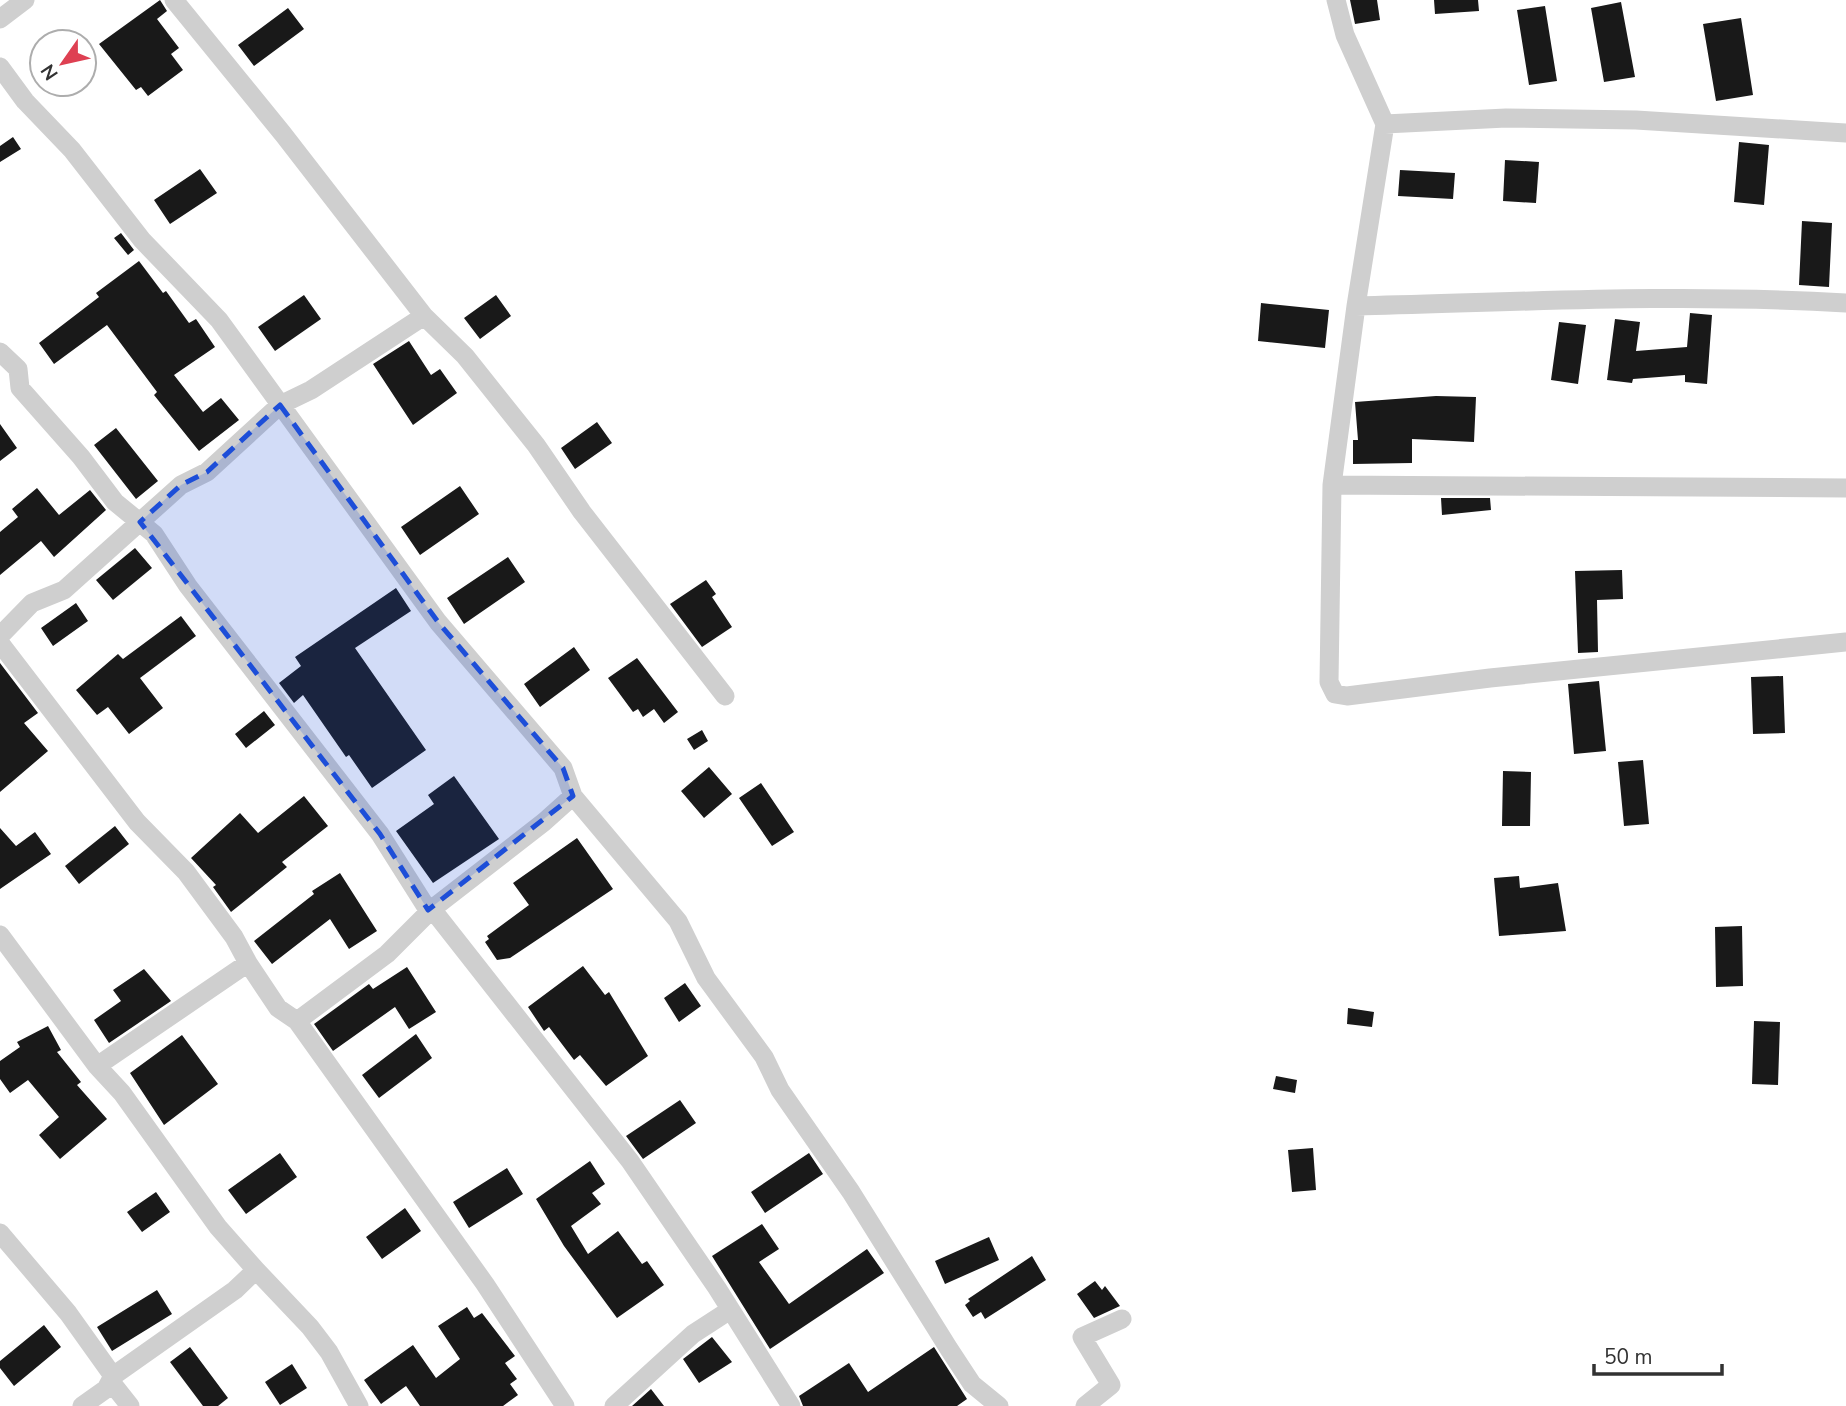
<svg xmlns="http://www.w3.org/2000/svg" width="1846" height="1406" font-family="'Nunito Sans',sans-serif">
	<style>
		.building { fill: #191919 }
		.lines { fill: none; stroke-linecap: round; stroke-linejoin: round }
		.minor { stroke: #cfcfcf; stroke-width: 19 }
		.marked { fill: #1d4ed8; fill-opacity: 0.2; stroke: #1d4ed8; stroke-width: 5; stroke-dasharray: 14 9; stroke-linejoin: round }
	</style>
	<rect width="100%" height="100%" fill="#fff"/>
	<path class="building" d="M160,0L167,11L157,19L179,48L171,54L183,70L148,96L141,87L136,90L99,44Z
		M1350,0H1377L1380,20L1355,24Z
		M1434,0H1478L1479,11L1435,14Z
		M1621,2L1635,77L1604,82L1591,8Z
		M1545,6L1557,81L1529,85L1517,10Z
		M288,8L304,29L254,66L238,45Z
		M1741,18L1753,95L1716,101L1703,24Z
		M13,137L21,149L0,162V146Z
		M1739,142L1769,145L1764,205L1734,202Z
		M1505,160L1539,162L1536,203L1503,201Z
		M200,169L217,193L170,224L154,200Z
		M1400,170L1455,173L1453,199L1398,196Z
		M1802,221L1832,223L1829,287L1799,285Z
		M121,233L134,250L128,255L114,238Z
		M139,261L163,293L166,291L189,323L196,319L215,347L174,375L203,412L221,398L239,420L199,451L154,395L157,392L107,325L54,364L39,343L99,297L96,293Z
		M304,295L321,319L275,351L258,327Z
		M496,295L511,316L480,339L464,318Z
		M1261,303L1329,310L1325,348L1258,341Z
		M1690,313L1712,315L1707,384L1685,382V375L1633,379L1632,383L1607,380L1615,319L1640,322L1636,351L1687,347Z
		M1559,322L1586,325L1578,384L1551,380Z
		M409,341L431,375L440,369L457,393L413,425L373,364Z
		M1436,396L1476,397L1474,442L1412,439V463L1353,464V440H1358L1355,402Z
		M597,422L612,443L575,469L561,448Z
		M0,424L17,448L0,461Z
		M116,428L158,481L136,499L94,445Z
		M460,486L479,514L420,555L401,527Z
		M37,488L59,515L90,490L106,510L54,557L41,541L0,575V532L18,517L12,509Z
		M1441,498H1490L1491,510L1442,515Z
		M135,548L152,568L113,600L96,580Z
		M508,557L525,582L464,624L447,598Z
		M1622,570L1623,599L1597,600L1598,652L1578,653L1575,571Z
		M706,580L716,594L712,597L732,627L702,647L670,604Z
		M396,588L411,611L355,648L426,750L372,788L349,755L346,757L303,695L294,703L279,683L301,666L295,657Z
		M76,603L88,621L53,646L41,628Z
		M181,616L196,636L140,678L163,708L129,734L108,707L97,715L76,690L118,654L123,659Z
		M574,647L590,670L540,707L524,684Z
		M637,658L678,712L664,723L654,709L643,717L638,709L633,712L608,678Z
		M0,663L38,713L24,723L48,751L0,792Z
		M1783,676L1785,733L1753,734L1751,677Z
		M1599,681L1606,751L1574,754L1568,684Z
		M264,711L275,725L246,748L235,734Z
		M702,730L708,741L694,750L687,739Z
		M1643,760L1649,824L1624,826L1618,762Z
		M709,767L732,794L704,818L681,791Z
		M1503,771L1531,772L1530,826H1502Z
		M454,776L499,839L433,883L396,831L434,804L428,795Z
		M761,783L794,832L772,846L739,798Z
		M304,796L328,826L282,862L287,867L231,912L213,887L216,885L191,858L240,813L258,833Z
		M115,826L129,844L79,884L65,866Z
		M0,828L16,846L35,832L51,854L0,889Z
		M577,838L613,889L510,958L497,960L485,942L489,939L487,936L529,905L513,883Z
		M340,873L377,931L349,949L330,919L272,964L254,941L314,894L312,891Z
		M1519,876L1520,888L1558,883L1566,931L1499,936L1494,878Z
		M1742,926L1743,986L1716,987L1715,927Z
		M583,966L605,995L609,992L648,1056L606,1086L580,1055L574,1060L549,1027L544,1031L528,1007Z
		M407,967L436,1012L409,1029L395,1007L333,1051L314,1024L369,984L373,989Z
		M144,969L171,1001L109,1043L94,1020L121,1001L113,990Z
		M685,983L701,1006L679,1022L664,998Z
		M1348,1008L1374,1012L1372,1027L1347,1024Z
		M1754,1021L1780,1022L1778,1085L1752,1084Z
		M48,1026L61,1050L57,1052L81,1082L77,1085L107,1119L60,1159L39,1135L59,1117L28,1080L10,1093L0,1079V1061L20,1047L17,1042Z
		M416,1034L432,1058L379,1098L362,1075Z
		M182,1035L218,1084L164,1125L130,1073Z
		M1276,1076L1297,1080L1295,1093L1273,1089Z
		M680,1100L696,1123L643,1159L626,1136Z
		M1313,1148L1316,1190L1292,1192L1288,1150Z
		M280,1153L297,1177L246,1214L228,1190Z
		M809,1153L823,1174L765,1213L751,1192Z
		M590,1161L605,1184L592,1193L601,1204L571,1226L588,1254L618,1231L642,1264L647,1261L664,1285L617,1318L564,1246L536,1199Z
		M507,1168L523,1194L469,1228L453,1202Z
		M156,1192L170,1212L142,1232L127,1212Z
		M405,1208L421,1231L382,1259L366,1237Z
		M762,1224L779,1249L759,1262L789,1304L867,1249L884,1273L770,1349L712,1256Z
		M989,1237L999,1260L945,1284L935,1261Z
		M1032,1256L1046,1280L985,1319L981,1312L973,1317L965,1305L970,1301L968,1299Z
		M1095,1281L1102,1290L1105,1286L1120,1306L1094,1318L1077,1294Z
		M157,1290L172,1314L112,1351L97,1327Z
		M467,1307L474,1318L482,1313L515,1356L505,1363L517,1379L510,1384L518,1395L503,1406H420L406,1386L381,1404L364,1380L413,1345L436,1378L460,1359L438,1326Z
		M44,1325L61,1347L14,1386L0,1368V1361Z
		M712,1337L732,1362L699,1383L683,1359Z
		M190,1347L228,1398L218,1406H203L170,1362Z
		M934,1347L967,1399L957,1406H803L799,1396L849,1363L868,1392Z
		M292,1364L307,1388L280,1405L265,1382Z
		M651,1389L664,1406H632Z"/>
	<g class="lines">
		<path class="minor" d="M174,0L283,134L424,316L465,356L536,445L582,512L725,696
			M1336,0L1345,35L1385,124
			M0,19L25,0
			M0,67L25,101L72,150L142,240L219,320L438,622L563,768L573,796
			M1846,133L1636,120L1506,118L1385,124L1356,306L1332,485L1329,682L1335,694L1347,696L1490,678L1846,642
			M1356,306C1519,302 1682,293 1846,303
			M0,352L18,369L20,388L81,457L115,502L154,534L188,586L380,834L428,910
			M1332,485L1846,488
			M0,636L32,603L64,590L181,485L207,472L280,405L311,390L424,316
			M0,643L137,822L186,872L234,937L248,963L278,1008L297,1021L485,1284L565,1406
			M432,909L544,822L573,796L678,921L706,978L764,1057L780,1090L851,1192L949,1349L972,1384L999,1406
			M0,935L97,1066L122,1093L218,1227L256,1270L235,1290L113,1376
			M297,1021L387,954L432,909L630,1161L717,1288L791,1406
			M97,1066L248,963
			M0,1233L68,1313L113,1376L106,1389L82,1406
			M256,1270L310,1327L329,1352L359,1406
			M111,1382L130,1406
			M614,1406L693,1334L730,1310
			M1085,1406L1111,1385L1082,1337L1122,1319"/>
	</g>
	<path class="marked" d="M280,405L438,622L563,768L573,796L428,910L380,834L140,522L181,485L207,472Z"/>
	<g transform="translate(63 63) rotate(236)"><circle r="33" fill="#ffffff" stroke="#adadad" stroke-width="2"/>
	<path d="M0-5L12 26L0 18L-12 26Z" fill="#de4052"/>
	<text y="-10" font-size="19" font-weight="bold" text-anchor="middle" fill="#323232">N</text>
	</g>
	<path d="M1594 1364v10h128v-10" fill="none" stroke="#323232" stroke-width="3.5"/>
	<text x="1604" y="1364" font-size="21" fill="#323232" stroke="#ffffff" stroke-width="5" paint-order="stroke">50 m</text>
</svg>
